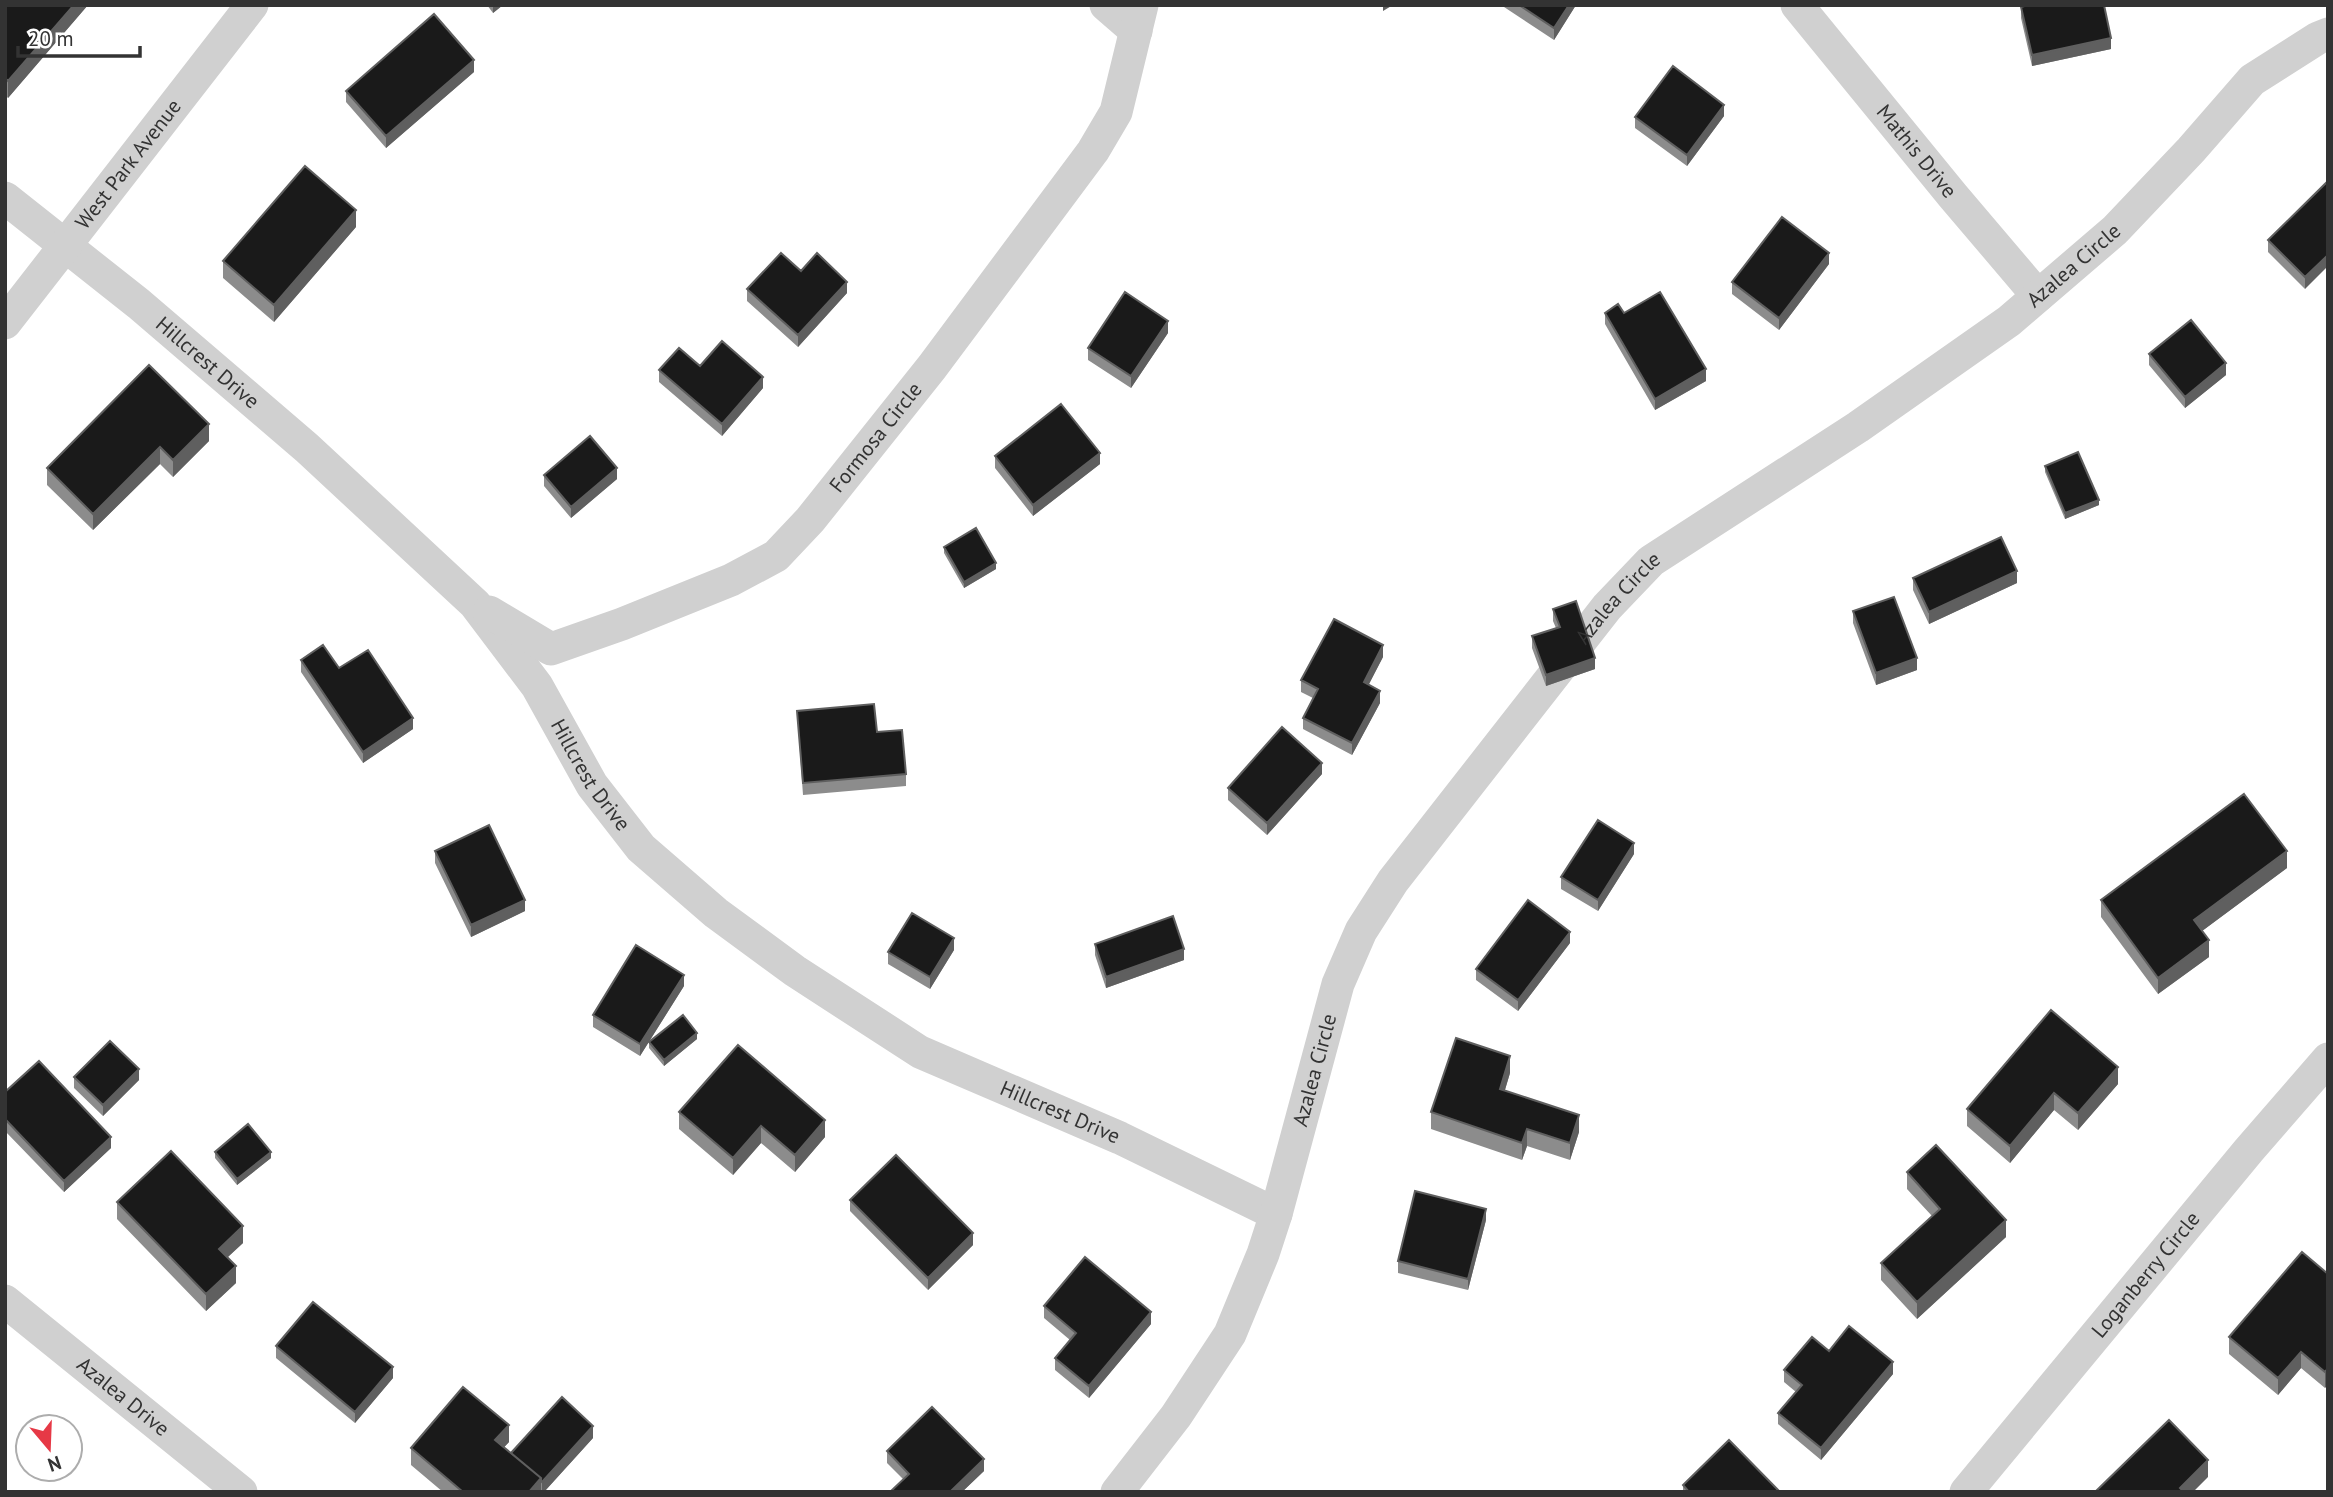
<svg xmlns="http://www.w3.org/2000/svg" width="2333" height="1497" font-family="'PT Sans',sans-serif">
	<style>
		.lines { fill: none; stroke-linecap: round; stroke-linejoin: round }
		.minor { stroke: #d0d0d0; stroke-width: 33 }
		.wall { fill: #8c8c8c }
		.shaded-wall { fill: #5f5f5f }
		.building { fill: #1a1a1a; stroke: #5f5f5f; stroke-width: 2 }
		.labels { text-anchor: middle; stroke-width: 7; stroke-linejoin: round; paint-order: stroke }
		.street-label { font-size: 21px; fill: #333; stroke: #fff }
	</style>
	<rect width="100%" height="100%" fill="#fff"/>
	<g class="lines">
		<g class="minor">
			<path d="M1106,5L1136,31"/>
			<path id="s1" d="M1797,5L1953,196L2038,296"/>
			<path id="s2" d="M5,198L139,304L307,448L475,604L537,686L592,785L641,848L716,913L795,971L920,1052L1120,1138L1276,1214"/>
			<path id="s3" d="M5,323L252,5"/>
			<path id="s4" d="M489,612L551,649L622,624L731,580L776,556L810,520L932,367L1093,151L1116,112L1142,5"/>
			<path id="s5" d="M5,1301L241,1492"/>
			<path id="s6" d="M1117,1492L1176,1416L1230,1334L1263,1254L1276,1214L1338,984L1361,931L1393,881L1607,607L1651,561L1858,427L2009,321L2115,230L2191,150L2252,80L2318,38L2328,34"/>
			<path id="s7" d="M1966,1492L2249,1150L2328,1059"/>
		</g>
	</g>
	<path class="wall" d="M5,5H88L8,98L5,95Z
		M487,5H503L493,13Z
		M1501,5H1576L1554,40Z
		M2021,7L2111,49L2032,66L2021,18Z
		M474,72L386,148L346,102V91Z
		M1724,116L1687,166L1635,128V117Z
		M2328,181L2305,289L2268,252V240Z
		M356,227L274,322L223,278V261Z
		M1829,264L1779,330L1732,294V282Z
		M801,271L847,293L798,347L747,301V289Z
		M1605,313H1624L1706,381L1655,410L1605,324Z
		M1168,333L1131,388L1088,360V348Z
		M2149,354L2226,375L2185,408L2149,365Z
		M149,365L209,441L173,477L160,464L93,530L47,485V468Z
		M700,366L763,388L722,436L659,382V370Z
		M995,456L1100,464L1033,516L995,468Z
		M2045,466L2099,505L2065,519L2045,472Z
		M544,475L617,479L571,518L544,486Z
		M944,547L996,569L964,588L944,553Z
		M1913,578L2017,583L1929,624L1913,590Z
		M1553,609L1595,669L1546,686L1532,648V636L1556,628L1553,621Z
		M1853,611L1917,670L1876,685L1853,623Z
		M1383,657L1368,685L1380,703L1352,755L1303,729V718L1313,698L1301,692V680Z
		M301,660L339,668L413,729L363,763L301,672Z
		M797,711L877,732L906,774V786L803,795Z
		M1322,774L1267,835L1228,800V788Z
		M435,851L525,911L471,937L435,863Z
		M1634,854L1598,911L1561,889V877Z
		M2287,868L2202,931L2209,957L2158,994L2101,917V900Z
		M1570,943L1518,1011L1476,980V969Z
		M1095,944L1184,960L1106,988L1095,955Z
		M954,950L930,989L888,964V952Z
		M684,986L640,1056L593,1027V1015Z
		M2051,1010L2118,1084L2078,1130L2054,1110L2010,1163L1967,1126V1109Z
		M697,1039L664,1066L649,1048V1042Z
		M1510,1073L1505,1090L1579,1132L1570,1160L1527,1146L1522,1160L1431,1129V1112Z
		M74,1077L139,1080L103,1116L74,1088Z
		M5,1092L111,1148L64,1192L5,1131Z
		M679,1112L825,1137L795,1172L761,1143L733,1175L679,1129Z
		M215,1152L271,1158L237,1185L215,1158Z
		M1907,1172L2006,1237L1917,1319L1881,1280V1263L1932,1216L1907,1189Z
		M850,1200L973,1245L928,1290L850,1211Z
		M117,1202L243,1243L228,1257L236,1283L206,1311L117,1219Z
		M1486,1220L1468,1290L1398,1273V1261Z
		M2328,1274L2325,1388L2301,1368L2278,1395L2229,1354V1337Z
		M1044,1306L1151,1324L1089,1398L1055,1370V1358L1070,1340L1044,1318Z
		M276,1346L393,1378L355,1423L276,1358Z
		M1829,1351L1893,1374L1821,1460L1778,1424V1413L1796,1392L1784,1382V1370Z
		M593,1438L544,1492H443L411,1465V1448L509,1442L504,1447L511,1453Z
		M887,1451L984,1471L962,1492H890L903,1479L887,1463Z
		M1683,1485L1780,1492H1683Z"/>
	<path class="shaded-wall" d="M74,5H88L8,98V81Z
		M493,5H503L493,13Z
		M1383,5H1393L1383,11Z
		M1569,5H1576L1554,40V28Z
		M2111,38V49L2032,66V55Z
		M474,60V72L386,148V136Z
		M1724,105V116L1687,166V155Z
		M356,210V227L274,322V305Z
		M1829,253V264L1779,330V318Z
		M2328,255V266L2305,289V277Z
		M847,282V293L798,347V335Z
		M1168,321V333L1131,388V376Z
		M2226,363V375L2185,408V397Z
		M1706,369V381L1655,410V399Z
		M763,377V388L722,436V424Z
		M209,424V441L173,477V460Z
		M160,447V464L93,530V514Z
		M1100,453V464L1033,516V505Z
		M617,468V479L571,518V507Z
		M2099,500V505L2065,519V513Z
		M996,563V569L964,588V582Z
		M2017,571V583L1929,624V612Z
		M1383,645V657L1364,694V682Z
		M1595,658V669L1546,686V675Z
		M1917,658V670L1876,685V673Z
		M1380,691V703L1352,755V743Z
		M413,718V729L363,763V752Z
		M1322,763V774L1267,835V823Z
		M1634,843V854L1598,911V900Z
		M2287,851V868L2194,937V920Z
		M525,900V911L471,937V925Z
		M1570,932V943L1518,1011V1000Z
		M954,938V950L930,989V977Z
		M2209,940V957L2158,994V978Z
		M1184,949V960L1106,988V977Z
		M684,975V986L640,1056V1044Z
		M697,1033V1039L664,1066V1060Z
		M1510,1056V1073L1500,1106V1089Z
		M2118,1067V1084L2078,1130V1113Z
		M139,1069V1080L103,1116V1105Z
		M2054,1093V1110L2010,1163V1146Z
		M1579,1115V1132L1570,1160V1143Z
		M825,1120V1137L795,1172V1155Z
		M761,1126V1143L733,1175V1158Z
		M1527,1129V1146L1522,1160V1143Z
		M111,1137V1148L64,1192V1181Z
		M271,1152V1158L237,1185V1179Z
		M1486,1209V1220L1468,1290V1279Z
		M2006,1220V1237L1917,1319V1302Z
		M243,1226V1243L219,1265V1249Z
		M973,1233V1245L928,1290V1278Z
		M236,1266V1283L206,1311V1294Z
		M1151,1312V1324L1089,1398V1386Z
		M2301,1352V1368L2278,1395V1378Z
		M1893,1362V1374L1821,1460V1448Z
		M393,1367V1378L355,1423V1412Z
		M2328,1368V1385L2325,1388V1372Z
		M509,1425V1442L495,1457V1440Z
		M593,1426V1438L544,1492H542V1482Z
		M984,1459V1471L962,1492H950Z
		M2208,1460V1477L2193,1492H2180V1488Z
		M541,1478V1492H529Z"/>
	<path class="building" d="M5,5H74L8,81L5,78Z
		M1519,5H1569L1554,28Z
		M2028,5H2104L2111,38L2032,55L2021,7Z
		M434,14L474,60L386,136L346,91Z
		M1673,66L1724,105L1687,155L1635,117Z
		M305,166L356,210L274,305L223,261Z
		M2328,181V255L2305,277L2268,240Z
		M1782,217L1829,253L1779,318L1732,282Z
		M781,253L801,271L817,253L847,282L798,335L747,289Z
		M1125,292L1168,321L1131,376L1088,348Z
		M1660,292L1706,369L1655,399L1605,313L1618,304L1624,313Z
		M2191,320L2226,363L2185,397L2149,354Z
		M722,341L763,377L722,424L659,370L679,348L700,366Z
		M149,365L209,424L173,460L160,447L93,514L47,468Z
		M1061,404L1100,453L1033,505L995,456Z
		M590,436L617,468L571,507L544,475Z
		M2078,452L2099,500L2065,513L2045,466Z
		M976,528L996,563L964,582L944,547Z
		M2001,537L2017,571L1929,612L1913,578Z
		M1894,597L1917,658L1876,673L1853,611Z
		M1576,601L1595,658L1546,675L1532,636L1560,627L1553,609Z
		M1334,619L1383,645L1364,682L1380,691L1352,743L1303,718L1318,689L1301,680Z
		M323,645L339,668L368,650L413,718L363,752L301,660Z
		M874,704L877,732L902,730L906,774L803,783L797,711Z
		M1282,727L1322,763L1267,823L1228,788Z
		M2244,794L2287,851L2194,920L2209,940L2158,978L2101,900Z
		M1598,820L1634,843L1598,900L1561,877Z
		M489,825L525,900L471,925L435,851Z
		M1528,900L1570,932L1518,1000L1476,969Z
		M912,913L954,938L930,977L888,952Z
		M1173,916L1184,949L1106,977L1095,944Z
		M636,945L684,975L640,1044L593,1015Z
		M2051,1010L2118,1067L2078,1113L2054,1093L2010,1146L1967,1109Z
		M683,1015L697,1033L664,1060L649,1042Z
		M1456,1038L1510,1056L1500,1089L1579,1115L1570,1143L1527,1129L1522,1143L1431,1112Z
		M110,1041L139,1069L103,1105L74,1077Z
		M738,1045L825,1120L795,1155L761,1126L733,1158L679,1112Z
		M39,1061L111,1137L64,1181L5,1119V1092Z
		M248,1124L271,1152L237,1179L215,1152Z
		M1936,1145L2006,1220L1917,1302L1881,1263L1940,1209L1907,1172Z
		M171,1151L243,1226L219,1249L236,1266L206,1294L117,1202Z
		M896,1155L973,1233L928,1278L850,1200Z
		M1415,1191L1486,1209L1468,1279L1398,1261Z
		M2302,1252L2328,1274V1368L2325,1372L2301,1352L2278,1378L2229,1337Z
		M1085,1257L1151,1312L1089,1386L1055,1358L1076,1333L1044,1306Z
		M313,1302L393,1367L355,1412L276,1346Z
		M1849,1326L1893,1362L1821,1448L1778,1413L1802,1385L1784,1370L1812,1337L1829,1351Z
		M463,1387L509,1425L495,1440L541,1478L529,1492H463L411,1448Z
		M562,1397L593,1426L542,1482L541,1481V1478L511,1453Z
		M932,1407L984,1459L950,1492H890L909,1474L887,1451Z
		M2169,1420L2208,1460L2180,1488L2184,1492H2095Z
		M1729,1440L1780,1492H1689L1683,1485Z"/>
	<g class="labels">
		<g class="street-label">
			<text dy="7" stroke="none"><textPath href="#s1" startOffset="189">Mathis Drive</textPath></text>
			<text dy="7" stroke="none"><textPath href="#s3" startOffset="201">West Park Avenue</textPath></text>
			<text dy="7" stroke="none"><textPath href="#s6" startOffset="1606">Azalea Circle</textPath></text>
			<text dy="7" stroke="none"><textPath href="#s2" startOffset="261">Hillcrest Drive</textPath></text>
			<text dy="7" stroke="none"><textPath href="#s4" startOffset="471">Formosa Circle</textPath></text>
			<text dy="7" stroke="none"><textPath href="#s6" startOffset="1040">Azalea Circle</textPath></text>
			<text dy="7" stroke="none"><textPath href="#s2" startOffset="828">Hillcrest Drive</textPath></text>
			<text dy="7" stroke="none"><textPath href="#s6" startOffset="472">Azalea Circle</textPath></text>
			<text dy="7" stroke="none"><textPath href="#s2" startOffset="1416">Hillcrest Drive</textPath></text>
			<text dy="7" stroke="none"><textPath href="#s7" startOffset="282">Loganberry Circle</textPath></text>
			<text dy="7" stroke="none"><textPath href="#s5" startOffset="152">Azalea Drive</textPath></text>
		</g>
	</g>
	<rect width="2333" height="1497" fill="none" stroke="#333333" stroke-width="14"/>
	<g transform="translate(49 1448) rotate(161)"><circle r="33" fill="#ffffff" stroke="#adadad" stroke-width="2"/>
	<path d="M0-5L12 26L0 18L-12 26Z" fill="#e63946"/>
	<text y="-10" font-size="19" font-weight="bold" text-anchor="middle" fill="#333333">N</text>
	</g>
	<path d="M18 46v10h122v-10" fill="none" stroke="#333333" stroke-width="3.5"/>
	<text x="28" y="46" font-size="21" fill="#333333" stroke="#ffffff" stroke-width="5" paint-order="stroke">20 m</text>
</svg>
